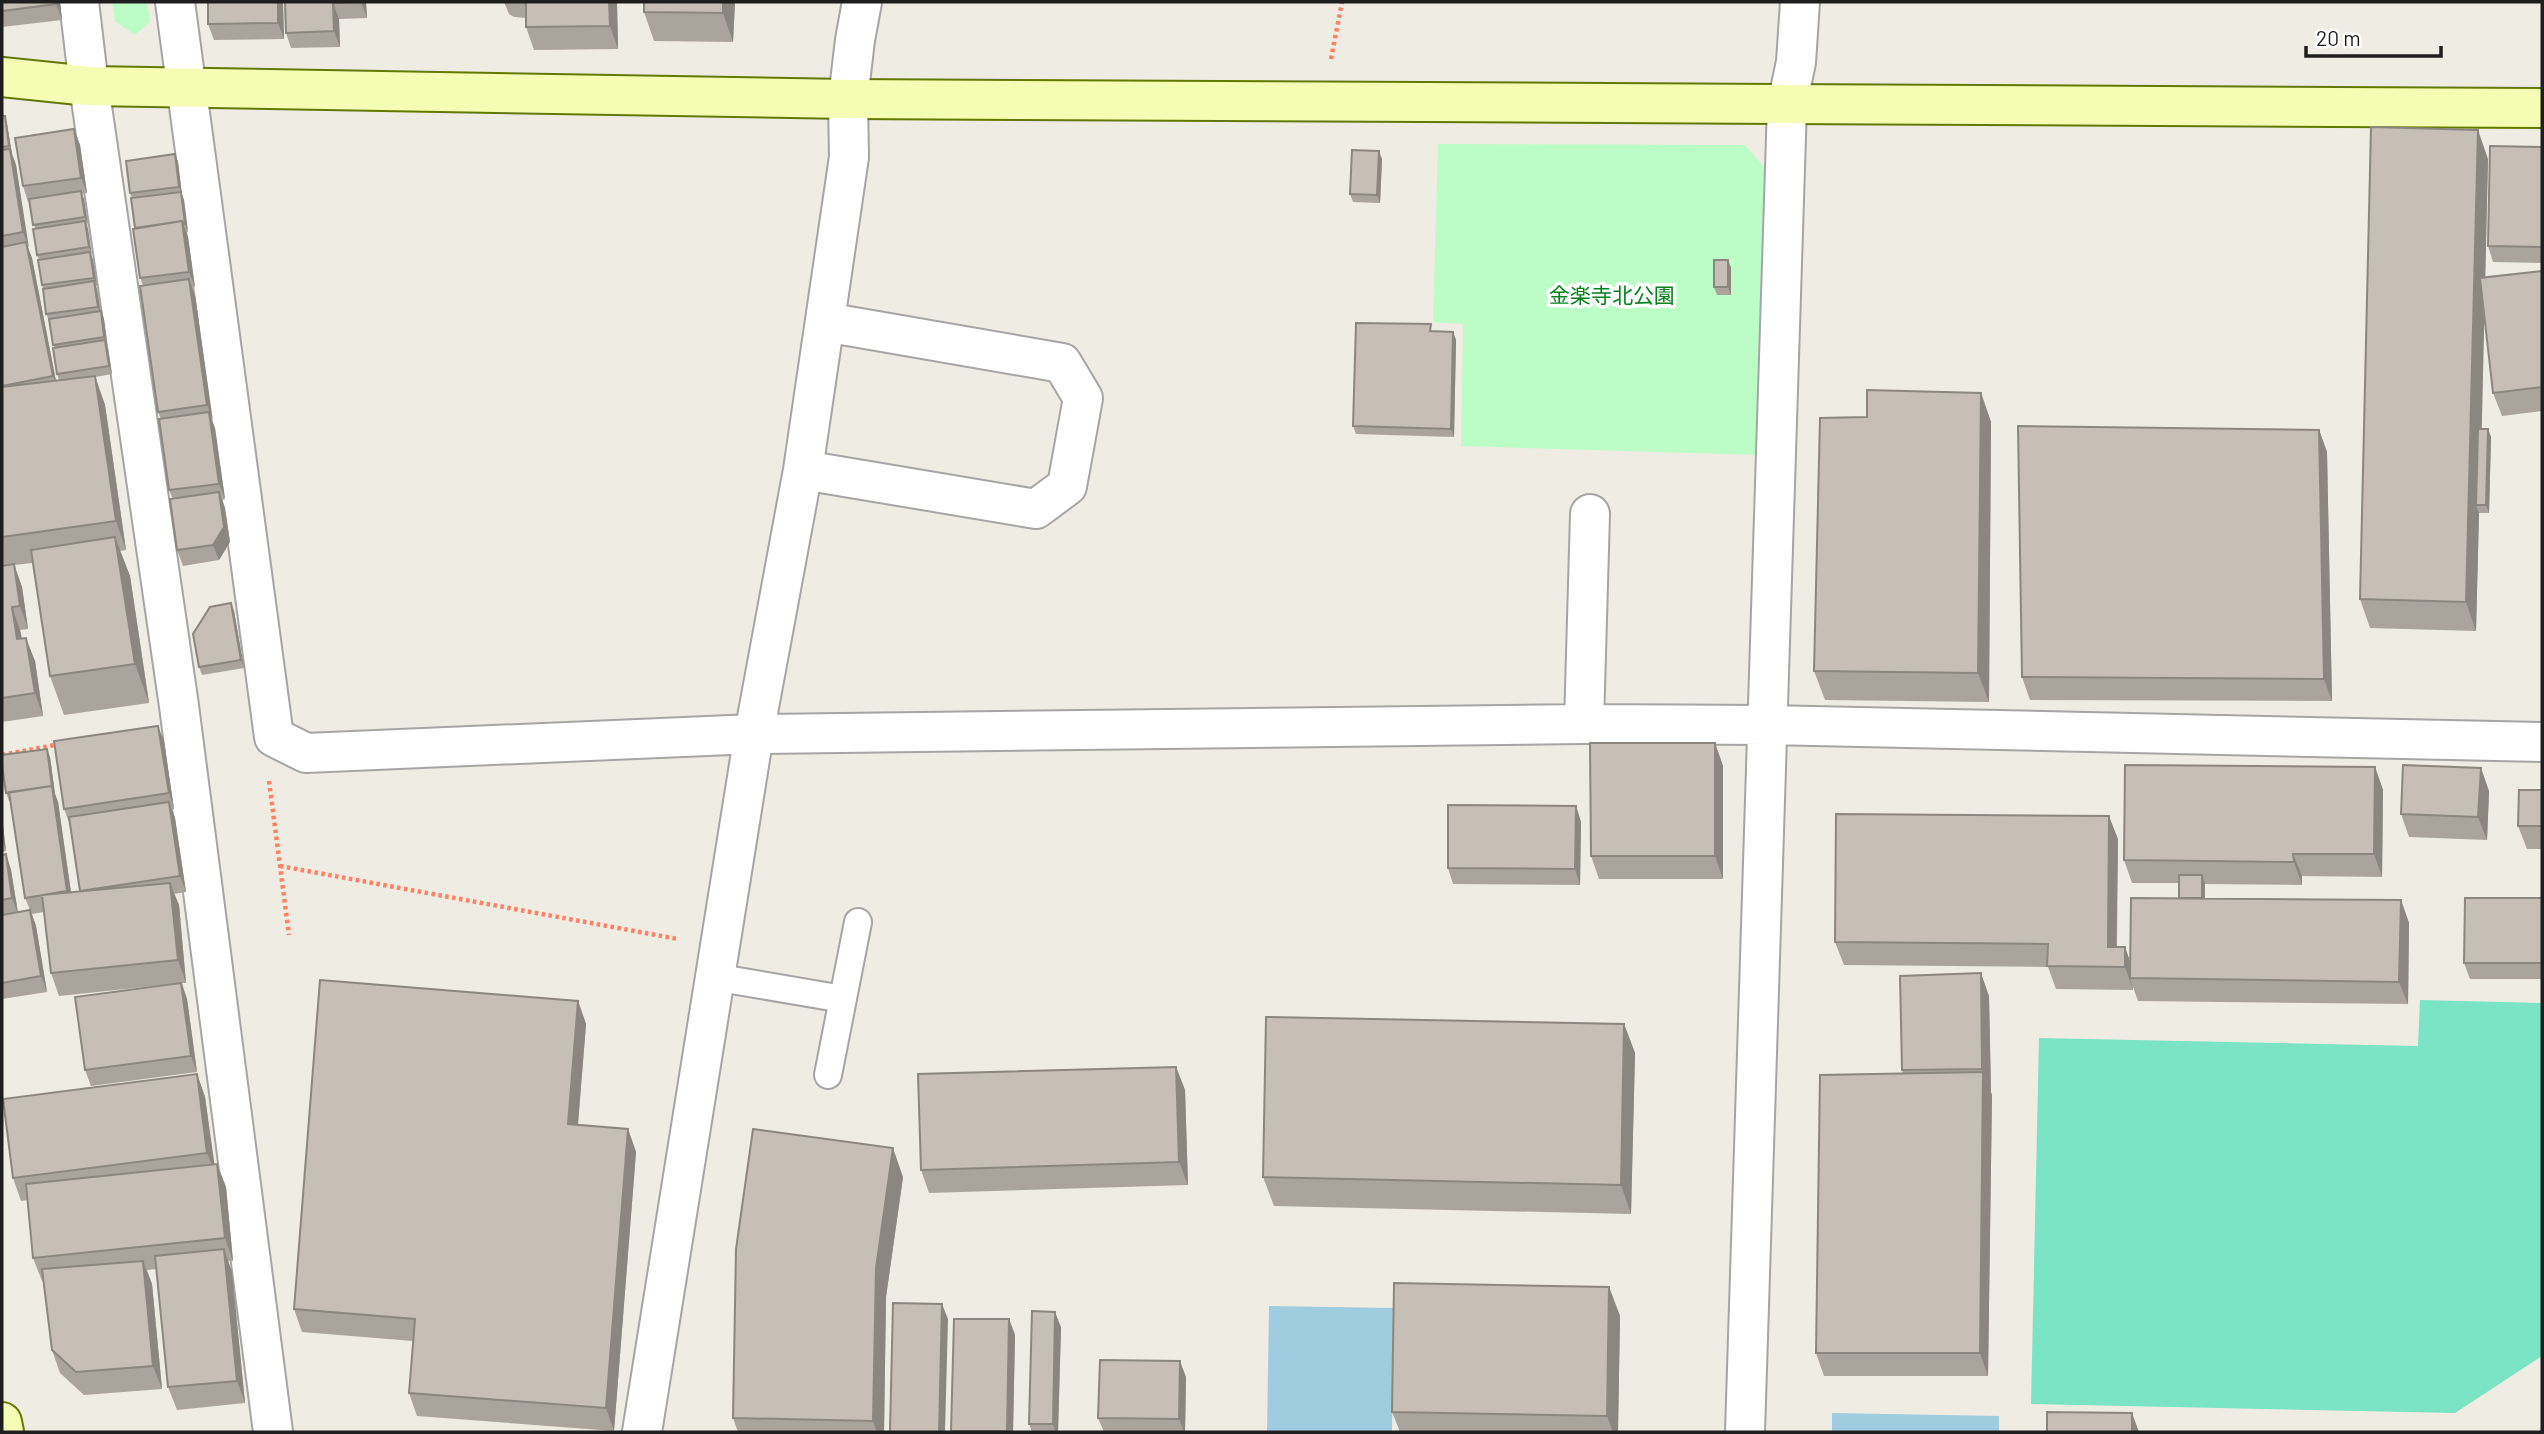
<svg xmlns="http://www.w3.org/2000/svg" width="2544" height="1434" font-family="Barlow,'Noto Sans JP',sans-serif">
	<style>
		.park { fill: #bcfdc7 }
		.pitch { fill: #7be4c4 }
		.water { fill: #a0cce0 }
		.lines { fill: none; stroke-linecap: round; stroke-linejoin: round }
		.lane-casing { stroke: #a5a5a5; stroke-width: 30 }
		.street-casing { stroke: #a5a5a5; stroke-width: 42 }
		.secondary-casing { stroke: #627900; stroke-width: 42 }
		.path { stroke: #ff8164; stroke-width: 4.5; stroke-dasharray: 3.5 3.5; stroke-linecap: butt }
		.lane { stroke: #fff; stroke-width: 26 }
		.street { stroke: #fff; stroke-width: 38 }
		.secondary { stroke: #f4fdb3; stroke-width: 38 }
		.wall { fill: #aba49d }
		.shaded-wall { fill: #8b867f }
		.building { fill: #c7bfb6; stroke: #8b867f; stroke-width: 2 }
		.labels { text-anchor: middle; stroke-width: 7; stroke-linejoin: round; paint-order: stroke }
		.park-label { font-size: 21px; fill: #048319; stroke: #fff }
	</style>
	<rect width="100%" height="100%" fill="#efece3"/>
	<path class="park" d="M112,2H147L150,22L135,35L115,21Z
		M1438,144L1745,145L1767,170L1759,455L1461,446L1463,324L1433,322Z"/>
	<path class="pitch" d="M2420,1000L2542,1003V1356L2455,1413L2031,1404L2039,1038L2418,1046Z"/>
	<path class="water" d="M1269,1306L1394,1308L1392,1432H1267Z
		M1832,1413L1999,1416V1432H1832Z"/>
	<g class="lines">
		<defs>
			<path id="lane" d="M714,977L843,999
				M828,1075L858,922"/>
			<path id="street" d="M79,2L89,86L179,706L273,1432
				M175,2L274,737L306,753L754,734L1584,724L1767,725L2542,742
				M803,470L1036,509L1067,486L1083,398L1062,363L825,322
				M1584,724L1590,514
				M642,1432L754,734L803,470L849,157L848,99L855,40L862,2
				M1745,1432L1787,105L1796,62L1800,2"/>
			<path id="secondary" d="M2,77L89,86L848,99L2542,108
				M2,1422L4,1432"/>
		</defs>
		<use href="#lane" class="lane-casing"/>
		<use href="#street" class="street-casing"/>
		<use href="#secondary" class="secondary-casing"/>
		<path class="path" d="M1331,59L1342,2
			M2,755L60,744
			M269,781L289,935
			M280,866L678,939"/>
		<use href="#lane" class="lane"/>
		<use href="#street" class="street"/>
		<use href="#secondary" class="secondary"/>
	</g>
	<path class="wall" d="M2,2H60L62,20L2,27Z
		M208,2H283L284,39L214,40L208,24Z
		M285,2H366L367,18L339,19L340,47L291,48L286,33Z
		M504,2H617L618,49L534,50L526,27V18L514,17L509,14Z
		M735,2L733,42L654,41L644,12Z
		M2,116H5L7,124L12,154L16,165L28,248L32,258L56,380H59L57,374L54,348L50,322L46,314L39,260L37,255L35,228L30,202H28L23,186L74,129L80,145L87,193L82,194L84,199L91,255L93,260L97,286H96L101,311L104,319L112,374L95,377L105,405L126,550L120,551L130,576L149,703L64,715L50,676L33,563L14,565L22,587L28,629L20,630L22,638L35,661L43,716L2,722Z
		M2542,147V263L2493,262L2488,246Z
		M175,154L178,162L182,195L184,200L188,232L187,233L188,237L195,287L192,288L195,295L212,421L215,428L225,499L222,500L225,508L230,542L219,560L183,566L177,550L173,499L169,490L161,419L158,412L143,285L140,278L132,198L130,193Z
		M1382,159L1380,203L1353,202L1350,194Z
		M2488,159L2485,277L2542,271V411L2502,416L2493,393L2484,312L2481,429H2488L2491,437L2489,513H2479L2476,631L2370,628L2360,599Z
		M1728,260L1731,268V295H1717L1714,287Z
		M1453,332L1456,340L1454,437L1356,434L1353,426Z
		M1981,393L1991,422L1989,702L1825,700L1814,671Z
		M2319,430L2327,452L2332,701L2030,700L2022,677Z
		M231,603L234,611L244,668L202,675L199,667Z
		M164,741L174,809H172L175,818L186,892L174,894L179,905L186,983H182L187,999L197,1072L91,1086L85,1070L164,985L59,996L51,973L44,912L32,914L36,926L47,992L2,999V855L6,854L11,870L18,912L30,910L25,898L10,801H9L6,793L50,757L55,794L58,802L71,892H80L70,825L64,809Z
		M1715,743L1723,766V879H1599L1591,856Z
		M2375,767L2383,790L2382,877L2302,876V885L2205,884V898L2401,900L2409,923L2408,1004L2138,1001L2133,987V990L2056,989L2048,967L1844,965L1835,942L2118,839L2117,947H2125L2130,962L2179,898V883H2132L2124,860Z
		M2542,790V849H2527L2518,826Z
		M2489,791L2487,840L2409,837L2401,814Z
		M1576,806L1581,822L1580,885L1453,884L1448,868Z
		M2,817L6,851L2,852Z
		M2542,898V979H2470L2464,963Z
		M1989,996L1991,1092L1992,1095L1988,1376H1824L1816,1353L1903,1074L1902,1070Z
		M578,1001L586,1024L578,1125L628,1129L636,1152L614,1431L417,1416L409,1393L413,1341L302,1332L294,1309Z
		M1624,1024L1635,1053L1631,1214L1274,1206L1263,1177Z
		M1176,1067L1185,1090L1188,1185L929,1193L921,1170Z
		M197,1074L205,1097L214,1165L217,1164L226,1187L233,1261H228L232,1272L245,1403L177,1410L168,1387L156,1269L147,1270L152,1284L162,1389L84,1395L60,1373L52,1350L43,1280L42,1281L33,1258L28,1200L21,1201L13,1178Z
		M903,1177L886,1297L884,1432H738L733,1418Z
		M1609,1287L1620,1316L1618,1432H1400L1392,1412Z
		M1009,1319L1015,1335L1013,1432H952L951,1431Z
		M1061,1327L1058,1432H1032L1029,1424Z
		M1186,1377L1185,1432H1104L1098,1418Z"/>
	<path class="shaded-wall" d="M56,2H60L62,20L56,4Z
		M278,2H283L284,39L278,23Z
		M361,2H366L367,18Z
		M609,2H617L618,49L610,26Z
		M723,2H735L733,42L723,13Z
		M333,3L339,19L340,47L334,31Z
		M5,116L7,124L12,154L16,165L29,248L23,232Z
		M74,129L80,145L87,193L81,178Z
		M2478,130L2488,159L2480,505H2476L2479,513L2476,631L2466,602Z
		M1379,151L1382,159L1380,203L1377,195Z
		M175,154L178,162L182,195L179,187Z
		M81,191L84,199L88,225L85,217Z
		M181,192L184,200L188,232L185,224Z
		M85,221L88,229L92,255L89,247Z
		M182,221L188,237L195,287L189,272Z
		M26,242L32,258L58,392L53,376Z
		M90,252L93,260L97,286L94,278Z
		M1728,260L1731,268V295L1728,287Z
		M189,279L195,295L213,421L207,405Z
		M94,281L97,289L101,315L98,307Z
		M101,311L104,319L107,345L104,337Z
		M1453,332L1456,340L1454,437L1451,429Z
		M105,340L108,349L112,374L109,366Z
		M95,376L105,405L126,550L116,521Z
		M1981,393L1991,422L1989,702L1978,673Z
		M209,412L215,428L225,499L219,484Z
		M2488,429L2491,437L2489,513L2486,505Z
		M2319,430L2327,452L2332,701L2324,679Z
		M219,492L225,508L230,542L219,560L213,545Z
		M115,537L130,576L149,703L135,664Z
		M14,564L22,587L28,629L20,606Z
		M231,603L234,611L244,668L241,660Z
		M12,607L20,630L26,662L17,639Z
		M26,638L35,661L43,716L35,693Z
		M158,726L164,741L174,809L169,793Z
		M1715,743L1723,766V879L1715,856Z
		M47,749L50,757L55,794L58,802L73,907L67,891Z
		M2375,767L2383,790L2382,877L2374,854Z
		M2481,768L2489,791L2487,840L2478,817Z
		M169,802L175,818L186,892L180,876Z
		M1576,806L1581,822L1580,885L1575,869Z
		M2109,816L2118,839L2116,967L2108,947Z
		M2,817L6,851L2,838Z
		M6,854L11,870L18,914L12,898Z
		M2293,854L2302,876V885L2294,862Z
		M2202,875L2205,883L2204,921L2201,913Z
		M170,883L179,905L186,983L178,960Z
		M2401,900L2409,923L2408,1004L2399,982Z
		M30,910L36,926L47,992L41,976Z
		M2125,947L2133,970L2130,978L2133,990L2125,967Z
		M1981,973L1989,996L1991,1092L1982,1069Z
		M181,983L187,999L197,1072L191,1056Z
		M578,1001L586,1024L576,1147L568,1124Z
		M1624,1024L1635,1053L1631,1214L1621,1185Z
		M1176,1067L1185,1090L1188,1185L1179,1162Z
		M1983,1072L1992,1095L1988,1376L1980,1353Z
		M197,1074L205,1097L216,1175L207,1153Z
		M628,1129L636,1152L614,1431L606,1408Z
		M893,1148L903,1177L886,1297L884,1432H877L873,1421L876,1268Z
		M217,1164L226,1187L233,1261L225,1238Z
		M224,1249L232,1272L245,1403L237,1381Z
		M143,1261L152,1284L162,1389L153,1366Z
		M1609,1287L1620,1316L1618,1432H1613L1607,1416Z
		M942,1304L948,1319L945,1432H939Z
		M1055,1312L1061,1327L1058,1432H1055L1053,1424Z
		M1009,1319L1015,1335L1013,1432L1007,1431Z
		M1180,1361L1186,1377L1185,1432H1184L1179,1419Z
		M2132,1413L2139,1432H2132Z"/>
	<path class="building" d="M2,2H56V4L2,11Z
		M208,2H278V23L208,24Z
		M285,2H361L333,3L334,31L286,33Z
		M526,2H609L610,26L526,27Z
		M644,2H723V13L644,12Z
		M2,116H5L9,146L2,147Z
		M2371,127L2478,130L2466,602L2360,599Z
		M74,129L81,178L23,186L15,138Z
		M2490,146L2542,147V247L2488,246Z
		M10,149L23,232L2,236V150Z
		M1352,150L1379,151L1377,195L1350,194Z
		M175,154L179,187L130,193L126,161Z
		M81,191L85,217L33,225L29,199Z
		M181,192L185,224H184L182,221L135,228L131,198Z
		M85,221L89,247L37,255L33,229Z
		M182,221L189,272L140,278L133,229Z
		M26,242L53,376L2,386V247Z
		M90,252L94,278L42,285L38,260Z
		M1714,260H1728V287H1714Z
		M2542,271V387L2493,393L2480,278Z
		M189,279L207,405L158,412L140,286Z
		M94,281L98,307L46,314L43,289Z
		M101,311L104,337L53,345L49,319Z
		M1356,323L1431,324L1430,331L1453,332L1451,429L1353,426Z
		M105,340L109,366L57,374L53,348Z
		M95,376L116,521L2,537V387Z
		M1867,390L1981,393L1978,673L1814,671L1820,418L1867,417Z
		M209,412L219,484L169,490L159,419Z
		M2018,426L2319,430L2324,679L2022,677Z
		M2478,429H2488L2486,505H2476Z
		M219,492L224,527L213,545L177,550L170,499Z
		M115,537L135,664L50,676L31,550Z
		M14,564L20,606L12,607L17,639L26,638L35,693L2,698V566Z
		M231,603L241,660L199,667L193,634L210,607Z
		M158,726L169,793L64,809L54,741Z
		M1590,743H1715V856H1591Z
		M47,749L52,786L6,793L2,765V755Z
		M2125,765L2375,767L2374,854H2293L2294,862L2124,860Z
		M2403,765L2481,768L2478,817L2401,814Z
		M52,786L67,891L25,898L9,792Z
		M2519,790H2542V826H2518Z
		M169,802L180,876L80,891L69,817Z
		M1448,805L1576,806L1575,869L1448,868Z
		M1836,814L2109,816L2108,947H2125V967L2047,966L2048,944L1835,942Z
		M6,854L12,898L2,900V855Z
		M2179,875H2202V898H2179Z
		M170,883L178,960L51,973L42,895Z
		M2131,898L2401,900L2399,982L2130,978Z
		M2465,898H2542V963H2464Z
		M30,910L41,976L2,983V915Z
		M1981,973L1982,1069L1902,1070L1900,976Z
		M320,980L578,1001L568,1124L628,1129L606,1408L409,1393L415,1319L294,1309Z
		M181,983L191,1056L85,1070L75,997Z
		M1266,1017L1624,1024L1621,1185L1263,1177Z
		M1176,1067L1179,1162L921,1170L918,1074Z
		M1983,1072L1980,1353H1816L1820,1075Z
		M197,1074L207,1153L13,1178L3,1099Z
		M753,1129L893,1148L876,1268L873,1421L733,1418L736,1249Z
		M217,1164L225,1238L33,1258L26,1184Z
		M224,1249L237,1381L168,1387L155,1256Z
		M143,1261L153,1366L76,1372L52,1350L42,1269Z
		M1394,1283L1609,1287L1607,1416L1392,1412Z
		M893,1303L942,1304L939,1432H890Z
		M1032,1311L1055,1312L1053,1424H1029Z
		M954,1319H1009L1007,1431H951Z
		M1100,1360L1180,1361L1179,1419L1098,1418Z
		M2047,1412L2132,1413V1432H2047Z"/>
	<g class="labels">
		<g class="park-label">
			<text x="1612" y="303">金楽寺北公園</text>
		</g>
	</g>
	<rect width="2544" height="1434" fill="none" stroke="#1e1e1e" stroke-width="7"/>
	<path d="M2306 46v10h135v-10" fill="none" stroke="#1e1e1e" stroke-width="3.5"/>
	<text x="2316" y="46" font-size="21" fill="#1e1e1e" stroke="#ffffff" stroke-width="5" paint-order="stroke">20 m</text>
</svg>
